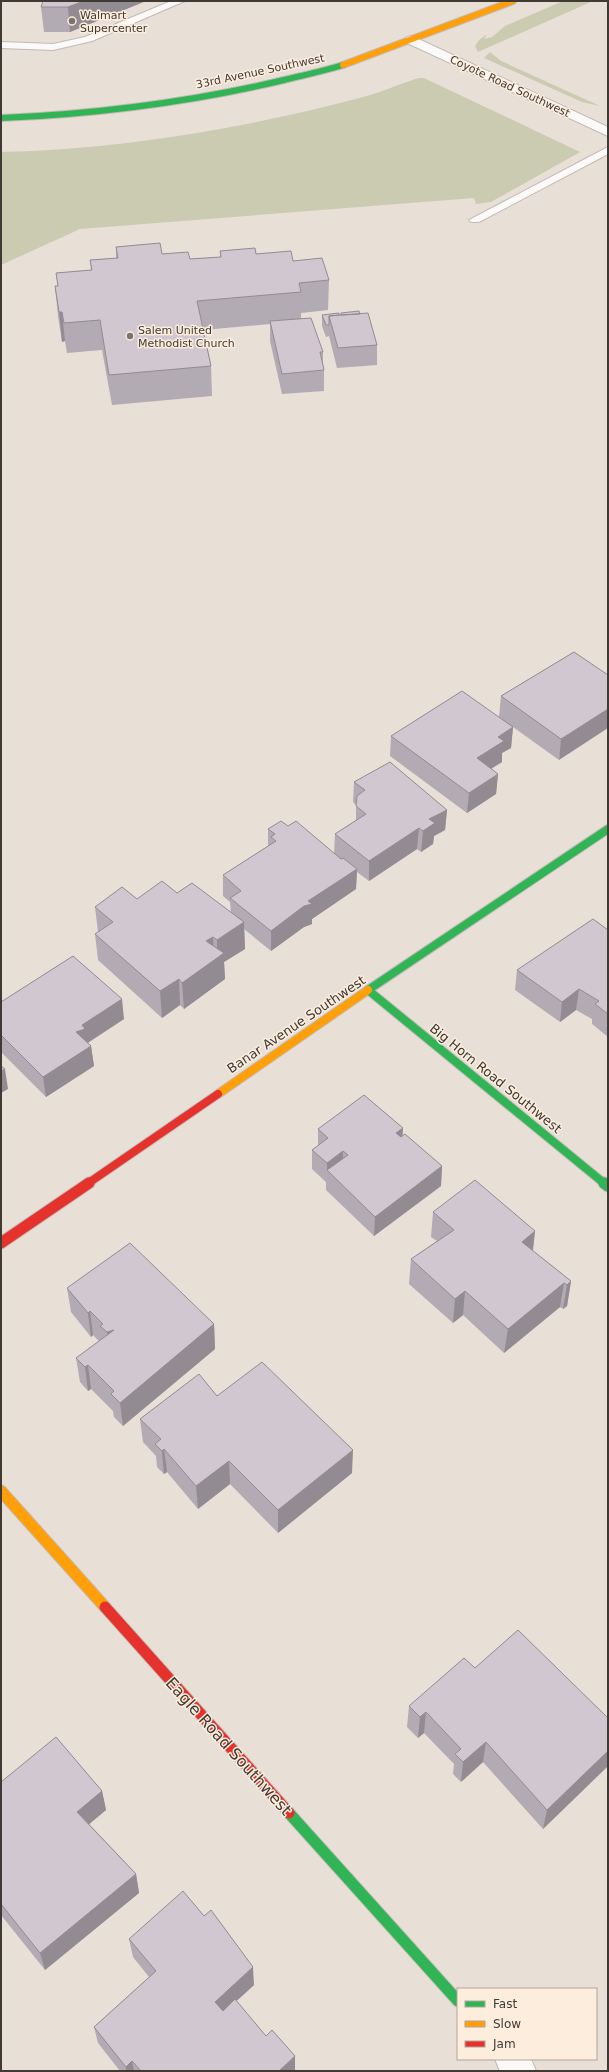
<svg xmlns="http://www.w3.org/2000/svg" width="609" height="2072" font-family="'DejaVu Sans',sans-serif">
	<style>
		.green { fill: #cacbb0 }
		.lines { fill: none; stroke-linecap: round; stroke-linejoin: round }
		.lane-casing { stroke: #c1bab4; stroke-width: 2 }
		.street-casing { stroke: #c1bab4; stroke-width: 2 }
		.fast-far2-casing { stroke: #c1bab4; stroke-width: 8 }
		.fast-far1-casing { stroke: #c1bab4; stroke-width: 10 }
		.fast-casing { stroke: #c1bab4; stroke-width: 13 }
		.slow-far2-casing { stroke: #c1bab4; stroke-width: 8 }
		.slow-far1-casing { stroke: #c1bab4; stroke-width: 10 }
		.slow-casing { stroke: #c1bab4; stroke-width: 13 }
		.jam-far1-casing { stroke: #c1bab4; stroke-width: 10 }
		.jam-casing { stroke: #c1bab4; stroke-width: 13 }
		.lane { fill: #fcfaf9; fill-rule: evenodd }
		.street { fill: #fcfaf9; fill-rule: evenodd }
		.fast-far2 { stroke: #30b455; stroke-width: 6 }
		.fast-far1 { stroke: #30b455; stroke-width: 8 }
		.fast { stroke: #30b455; stroke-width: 11 }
		.slow-far2 { stroke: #ff9f0a; stroke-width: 6 }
		.slow-far1 { stroke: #ff9f0a; stroke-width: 8 }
		.slow { stroke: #ff9f0a; stroke-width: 11 }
		.jam-far1 { stroke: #e5322d; stroke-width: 8 }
		.jam { stroke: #e5322d; stroke-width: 11 }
		.wall { fill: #b3abb3 }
		.shaded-wall { fill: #928b92 }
		.building { fill: #d0c7d0; stroke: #928b92 }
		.poi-dot { fill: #7b746d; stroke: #fceddd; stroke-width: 1.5 }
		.labels { text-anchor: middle; stroke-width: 3; stroke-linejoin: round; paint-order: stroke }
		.far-poi-label { font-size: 11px; fill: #403a34; stroke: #fceddd; text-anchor: start }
		.far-street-label { font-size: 11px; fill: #403a34; stroke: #fceddd }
		.street-label { font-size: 13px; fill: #403a34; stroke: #fceddd }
		.near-street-label { font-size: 16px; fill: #403a34; stroke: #fceddd }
	</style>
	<rect width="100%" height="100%" fill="#e8dfd7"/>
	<path class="green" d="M563,1H593L478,52L475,46L479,40L486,35L485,39L492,37L505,26Z
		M490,52L501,61L600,106L582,102L484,58Z
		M419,78H424L580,152L491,202L476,204L474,198L80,229L1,265V152C124,149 248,128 367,96C385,91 401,83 419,78Z"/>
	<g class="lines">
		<defs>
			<path id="lane" d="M171,1H185L92,41L53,50L1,48V42L53,44L85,37Z
				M608,147V154L479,222H471L469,220Z"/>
			<path id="street" d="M412,36L608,127V136L407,43L405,40L407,37Z
				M495,2059H531L536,2071H500Z"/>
			<path id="fast-far2" d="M1,118C97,114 191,102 284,80C304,75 324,71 343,65"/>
			<path id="fast-far1" d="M368,990L605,1184
				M368,990L608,829"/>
			<path id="fast" d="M604,1183L608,1186
				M289,1813L458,2001"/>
			<path id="slow-far2" d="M343,65L513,1"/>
			<path id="slow-far1" d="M218,1094L368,990"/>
			<path id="slow" d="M1,1491L105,1607"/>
			<path id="jam-far1" d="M87,1184L218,1094"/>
			<path id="jam" d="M1,1243L89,1183
				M105,1607L289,1813"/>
		</defs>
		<use href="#lane" class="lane-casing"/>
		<use href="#street" class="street-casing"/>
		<use href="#fast-far2" class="fast-far2-casing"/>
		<use href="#fast-far1" class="fast-far1-casing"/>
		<use href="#fast" class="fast-casing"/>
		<use href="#slow-far2" class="slow-far2-casing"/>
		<use href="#slow-far1" class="slow-far1-casing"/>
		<use href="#slow" class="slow-casing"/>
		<use href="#jam-far1" class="jam-far1-casing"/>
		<use href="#jam" class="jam-casing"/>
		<use href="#lane" class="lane"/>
		<use href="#street" class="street"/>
		<use href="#fast-far2" class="fast-far2"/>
		<use href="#fast-far1" class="fast-far1"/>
		<use href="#fast" class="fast"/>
		<use href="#slow-far2" class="slow-far2"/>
		<use href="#slow-far1" class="slow-far1"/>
		<use href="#slow" class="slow"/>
		<use href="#jam-far1" class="jam-far1"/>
		<use href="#jam" class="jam"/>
	</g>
	<path class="wall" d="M43,1H146L70,32H44L41,7Z
		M116,247L162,254L190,259L220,257V251L256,254L293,261L329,280L328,310L301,313V319L323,352V366L324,370V391L282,394L270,341V324L203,330L211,366L212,396L112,405L102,350L67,353L65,341L62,342L58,316L55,286H58L56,273L91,270L90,260L116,258Z
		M341,313L360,314L377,345V365L337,368L329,336L326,337L322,326V315H341Z
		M574,652L559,760L513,727L511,748L502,753V762L491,768L498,774L496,794L467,813L390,756L391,736L499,717L501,696Z
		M354,782L447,810L445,830L434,836L433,844L421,852L417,849L369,881L357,872L356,889L312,919V924L304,927L271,951L244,929L245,949L224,962L225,979L184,1009L180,1005L162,1018L98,960L95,934L98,932L95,907L177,893L231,913L230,902L223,896V875L268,846V829L288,826L334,854L335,834L356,820V805L353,802Z
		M608,930V1037L592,1024V1019L576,1010L560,1022L515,990L517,970Z
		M1,1002L124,1019L88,1043L91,1046L94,1066L46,1097L1,1052Z
		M318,1129L403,1136L442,1166L441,1186L374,1236L326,1190V1182L312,1169V1150L318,1146Z
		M433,1212L535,1231L533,1251L571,1281L567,1306L563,1309L560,1307L504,1353L463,1315L453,1323L409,1284L411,1259L437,1241L431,1237Z
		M67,1288L214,1324L215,1349L123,1426L114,1417L113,1411L91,1389L88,1391L80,1382L76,1358L99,1341L93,1335L91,1337L71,1312Z
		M217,1396L352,1473L278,1533L230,1484L198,1509L167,1472L164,1474L157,1467L156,1456L143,1442L140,1419Z
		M475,1668L608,1718V1766L543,1829L483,1762L461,1782L453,1774L454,1764L424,1733L418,1738L407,1727L409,1706Z
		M1,1782L102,1791L106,1810L89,1824L136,1874L139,1893L45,1970L1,1915Z
		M129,1939L254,1985L236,2001L295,2071H120L98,2043L94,2027L149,1977L133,1957Z"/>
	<path class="shaded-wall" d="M84,1H146L70,32L68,7Z
		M59,312H62L65,341L62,342Z
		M608,709V728L559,760L561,739Z
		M513,727L511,748L502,753V762L475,779L477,758L498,737Z
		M498,774L496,794L467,813L469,793Z
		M447,810L445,830L434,836L433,844L421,852L423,831L429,819Z
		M419,828L417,849L369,881V861Z
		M357,869L356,889L312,919V924L304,927L271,951V931L308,901Z
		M244,922L245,949L224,962L225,979L184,1009L182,983L206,941L213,937L214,960L217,957V940Z
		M179,979L180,1005L162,1018L160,991Z
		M579,989L576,1010L560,1022L562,1002Z
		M122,999L124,1019L87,1043L91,1046L94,1066L46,1097L43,1077L76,1032L82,1025Z
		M5,1069L8,1089L1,1093V1071Z
		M403,1128L402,1148L396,1133Z
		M343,1151V1171H327V1163Z
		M442,1166L441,1186L374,1236L375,1217Z
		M535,1231L532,1256L522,1242Z
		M571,1281L567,1306L563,1309L567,1285Z
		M564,1283L560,1307L504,1353L508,1329Z
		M465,1291L463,1315L453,1323L455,1299Z
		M90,1311L93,1335L91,1337L88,1313Z
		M214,1324L215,1349L123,1426L120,1403Z
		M114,1330L110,1356L107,1332Z
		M88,1365L91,1389L88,1391L85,1367Z
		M164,1449L167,1472L164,1474L162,1451Z
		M353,1450L352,1473L278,1533V1510Z
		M229,1461L230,1484L198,1509L196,1486Z
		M426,1712L424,1733L418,1738L420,1717Z
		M486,1742L483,1762L461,1782L463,1762Z
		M608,1751V1766L543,1829L547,1810Z
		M102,1791L106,1810L81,1831L77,1812Z
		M136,1874L139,1893L45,1970L40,1953Z
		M253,1967L254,1985L217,2019L215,2002Z
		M295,2056V2071H279Z
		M132,2061L134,2071H126V2067Z"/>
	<path class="building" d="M43,1H84L68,7H41Z
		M160,243L162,254L188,252L190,259L221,257L220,251L255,248L256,254L291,251L293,261L322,258L329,280L299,283L301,292L197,301L211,366L109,375L100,320L64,323L62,312H59L55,286H58L56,273L92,270L90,260L118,258L116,247Z
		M359,311L360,314L341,315V313Z
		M339,313V315L329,316V325H326L322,315Z
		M368,313L377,345L338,348L329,316Z
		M311,318L323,352H320L324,370L282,374L270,321Z
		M574,652L608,675V709L561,739L501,696Z
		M462,691L513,727L498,737L504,741L477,758L498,774L469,793L391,736Z
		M390,762L447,810L429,819L435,823L423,831L419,828L369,861L335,834L366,814L356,806L357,796L365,790L354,782Z
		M281,821L288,826L296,821L341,859L343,858L357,869L308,901L312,904L304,906L271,931L230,898L241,891L223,875L276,841L271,837L275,834L268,829Z
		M162,881L177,893L192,883L244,922L217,940L213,937L206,941L224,953L182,983L179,979L160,991L95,934L113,922L95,907L122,887L137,899Z
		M593,919L608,930V1014L595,1004L599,1001L579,989L562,1002L517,970Z
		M73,956L122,999L82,1025L85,1029L76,1032L91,1046L43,1077L1,1035V1002Z
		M1,1066L5,1069L1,1071Z
		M364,1095L403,1128L396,1133L401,1137L405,1134L442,1166L375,1217L327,1170L348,1155L343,1151L327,1163L312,1150L328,1138L318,1129Z
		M475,1180L535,1231L522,1242L571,1281L567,1285L564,1283L508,1329L465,1291L455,1299L411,1259L454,1230L433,1212Z
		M130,1243L214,1324L120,1403L111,1394L114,1391L88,1365L85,1367L76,1358L114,1330L107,1332L100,1326L103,1324L90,1311L88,1313L67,1288Z
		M262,1362L353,1450L278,1510L229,1461L196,1486L164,1449L162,1451L155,1444L161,1439L140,1419L199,1374L217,1396Z
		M518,1630L608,1718V1751L547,1810L486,1742L463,1762L455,1754L461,1749L426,1712L420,1717L409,1706L464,1658L475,1668Z
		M56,1737L102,1791L77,1812L136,1874L40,1953L1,1904V1782Z
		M183,1891L204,1916L211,1910L253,1967L215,2002L223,2011L235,1999L266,2036L272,2030L295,2056L279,2071H141L132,2061L126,2067L94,2027L156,1971L129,1939Z"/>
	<g class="poi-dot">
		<circle cx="72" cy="21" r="4"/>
		<circle cx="130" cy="336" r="4"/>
	</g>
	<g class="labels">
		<g class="far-poi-label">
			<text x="80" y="19">Walmart<tspan x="80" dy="13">Supercenter</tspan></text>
			<text x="138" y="334">Salem United<tspan x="138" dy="13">Methodist Church</tspan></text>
		</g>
		<g class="far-street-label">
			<text transform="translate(260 71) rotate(-12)" y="4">33rd Avenue Southwest</text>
			<text transform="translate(510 86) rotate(25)" y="4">Coyote Road Southwest</text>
		</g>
		<g class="street-label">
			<text transform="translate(296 1024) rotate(-34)" y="5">Banar Avenue Southwest</text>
			<text transform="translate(496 1078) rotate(39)" y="5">Big Horn Road Southwest</text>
		</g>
		<g class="near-street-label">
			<text transform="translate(229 1746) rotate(48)" y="6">Eagle Road Southwest</text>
		</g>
	</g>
	<rect width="609" height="2072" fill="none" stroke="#403a34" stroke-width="4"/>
	<rect x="457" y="1988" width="140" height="72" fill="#fceddd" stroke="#b1a599"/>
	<rect x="465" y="2001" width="20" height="6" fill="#30b455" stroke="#b1a599"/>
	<text x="493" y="2008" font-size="12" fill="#403a34">Fast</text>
	<rect x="465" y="2021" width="20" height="6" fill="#ff9f0a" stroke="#b1a599"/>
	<text x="493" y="2028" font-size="12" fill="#403a34">Slow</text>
	<rect x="465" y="2041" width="20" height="6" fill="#e5322d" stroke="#b1a599"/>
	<text x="493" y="2048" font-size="12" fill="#403a34">Jam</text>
</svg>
